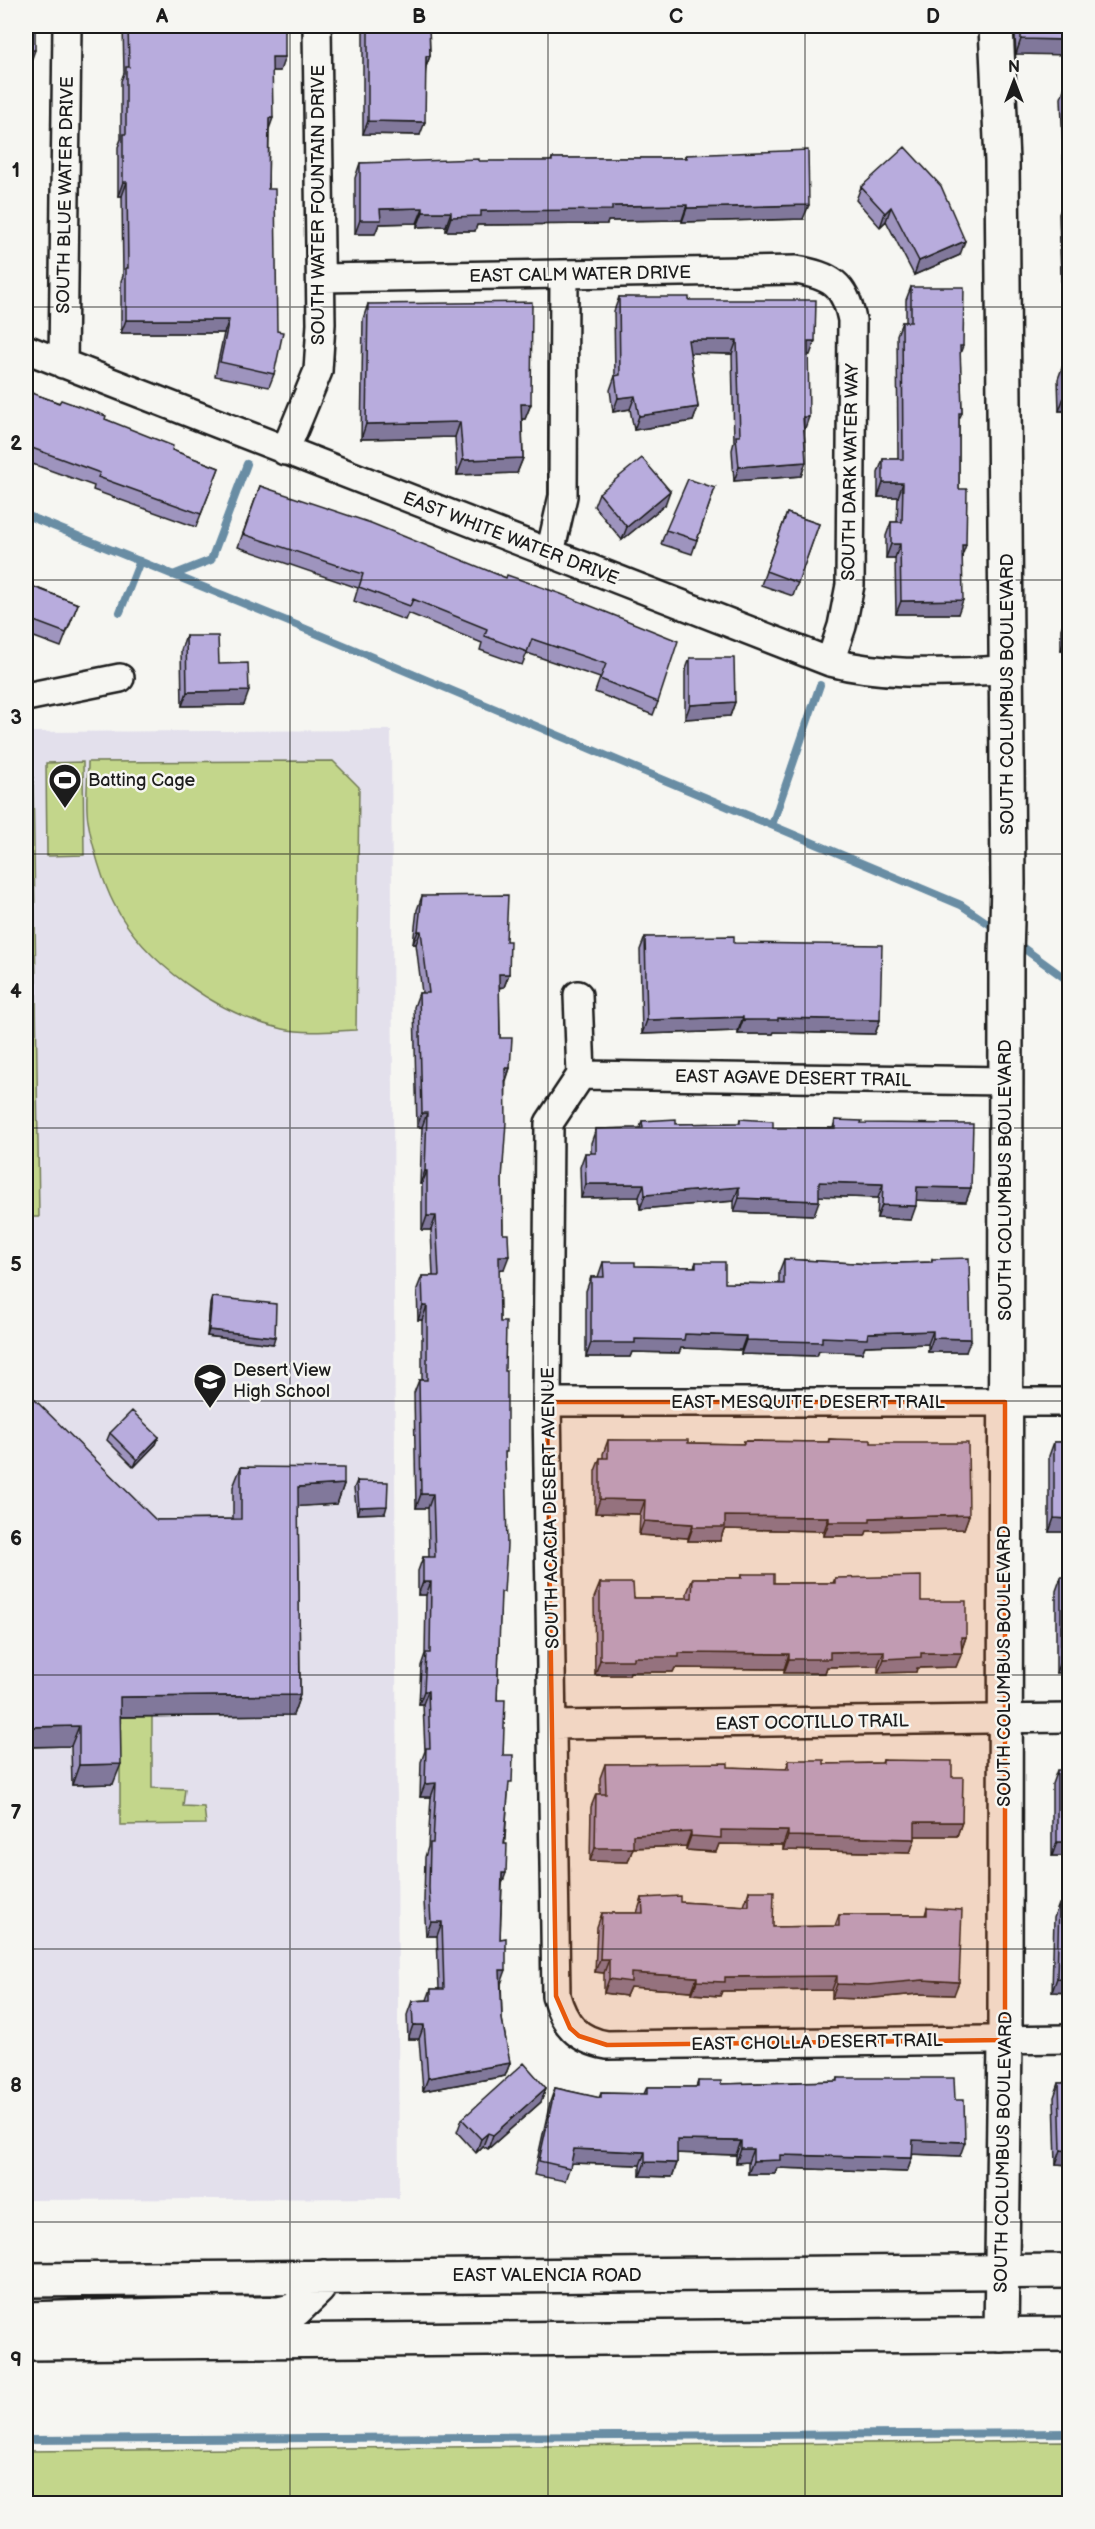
<svg xmlns="http://www.w3.org/2000/svg" width="1095" height="2529" font-family="'Balsamiq Sans',sans-serif">
	<style>
		.built { fill: #e3e0ec }
		.green { fill: #c3d68b; stroke: #707954; stroke-width: 1.5 }
		.lines { fill: none; stroke-linecap: round; stroke-linejoin: round }
		.stream { stroke: #698da4; stroke-width: 8 }
		.street-casing { stroke: #1c1c1c; stroke-width: 32 }
		.secondary-casing { stroke: #1c1c1c; stroke-width: 38 }
		.primary-casing { stroke: #1c1c1c; stroke-width: 38 }
		.street { stroke: #f6f6f2; stroke-width: 27 }
		.secondary { stroke: #f6f6f2; stroke-width: 33 }
		.primary { stroke: #f6f6f2; stroke-width: 33 }
		.wall { fill: #9e94be; stroke: #1c1c1c; stroke-width: 1.5 }
		.shaded-wall { fill: #81789b; stroke: #1c1c1c; stroke-width: 1.5 }
		.building { fill: #b8acdd; stroke: #1c1c1c; stroke-width: 1.5 }
		.marked { fill: #e8590c; fill-opacity: 0.2; stroke: #e8590c; stroke-width: 4.5; stroke-linejoin: round }
		.grid { fill: none; stroke: #1c1c1c; stroke-width: 1.5; stroke-opacity: 0.55 }
		.labels { text-anchor: middle; stroke-width: 5; stroke-linejoin: round; paint-order: stroke }
		.street-label { font-size: 18px; fill: #1c1c1c; stroke: #f6f6f2 }
		.poi-label { font-size: 18px; fill: #1c1c1c; stroke: #f6f6f2; text-anchor: start }
		.neatline { fill: none; stroke: #1c1c1c; stroke-width: 2 }
		.grid-label { font-size: 20px; text-anchor: middle; font-weight: bold; fill: #1c1c1c }
	</style>
	<rect width="100%" height="100%" fill="#f6f6f2"/>
	<filter id="ink" filterUnits="userSpaceOnUse"><feTurbulence type="fractalNoise" baseFrequency=".0167" numOctaves="2"/><feDisplacementMap in="SourceGraphic" scale="12" xChannelSelector="R" yChannelSelector="G"/><feConvolveMatrix kernelMatrix="1 2 1 2 8 2 1 2 1" color-interpolation-filters="sRGB"/></filter>
	<g filter="url(#ink)">
		<path class="built" d="M391,730L399,2198L26,2200V732Z"/>
		<path class="green" d="M333,761L359,787L356,1030C332,1031 306,1034 283,1029C219,1015 144,963 114,904C103,883 92,845 88,821C85,802 88,781 88,762Z
			M83,762L84,855L47,856L46,763Z
			M26,773H33L39,1217H26Z
			M152,1716V1788L185,1789L183,1806L204,1807L206,1824L120,1825V1717Z
			M1069,2441V2503H26V2451Z"/>
		<g class="lines">
			<path class="stream" d="M26,515L289,622L961,905L998,930
				M173,575L211,560L247,464
				M120,612L140,561
				M772,825L820,685
				M1015,942L1070,982
				M26,2440L1070,2433"/>
			<defs>
				<path id="street" d="M321,278L796,270C831,276 845,284 852,320L850,585L842,626L830,662
					M26,349L830,662C887,677 948,672 1007,670
					M63,364L67,26
					M285,451L318,371L321,324L317,26
					M550,553L563,496L564,274
					M26,697L120,678
					M578,995L581,1075L549,1123L547,1402L556,1996C564,2024 577,2040 607,2045L1070,2039
					M581,1075L1006,1081
					M547,1402H1070
					M554,1725L1070,1718"/>
				<path id="secondary" d="M996,26L1002,162L1008,884L1006,956L1005,2040L1001,2335"/>
				<path id="primary" d="M26,2280L1070,2271
					M26,2319L203,2314H279L295,2310L318,2288L324,2277
					M26,2343L1070,2334"/>
			</defs>
			<use href="#street" class="street-casing"/>
			<use href="#secondary" class="secondary-casing"/>
			<use href="#primary" class="primary-casing"/>
			<use href="#street" class="street"/>
			<use href="#secondary" class="secondary"/>
			<use href="#primary" class="primary"/>
		</g>
		<path class="wall" d="M123,26H285L280,71H272L269,129L268,189L274,374L269,387L215,376L224,333H121V281L123,276L122,196H118V147L121,139V81L124,73Z
			M363,26H429L430,56L426,67L420,135L363,134Z
			M1019,26H1070L1016,54L1015,37Z
			M1066,83H1070V171H1064L1061,98Z
			M686,155L803,219L682,222V220L608,221L607,224L477,225L475,231H446V226L417,227V223L379,224L375,234H355V178L360,163L551,161L552,158H684Z
			M861,187L960,255L914,275L886,221L880,227L856,200Z
			M1065,199L1070,308H1062L1059,214Z
			M911,287L963,346L960,354L962,413L959,419V489L962,555L958,614H896L895,558H886V536L891,522H897L898,497H878V473L883,459H898L897,335L902,322H906V300Z
			M619,297L689,300L810,355H808L804,431L806,462L801,476L734,481L732,450L734,442L732,354L690,353L698,407L693,421L634,430L630,409L613,412L610,390L615,376L614,311Z
			M368,304L531,404L525,419H522L523,458L517,473L457,475L455,437L361,439L363,319Z
			M1063,365H1070V411H1059L1058,379Z
			M26,391L105,419L172,450L219,468L196,527L93,490L94,486L27,462L26,467Z
			M260,486L506,578L658,702L653,715L595,692L600,678L527,653L522,665L480,650L482,643L408,613L405,620L354,601L358,588L238,547Z
			M715,488L692,554L661,544L666,530Z
			M599,493L665,505L622,540L594,506Z
			M787,513L819,524L793,596L761,585Z
			M1070,564V763H1065V692L1069,681L1068,650H1061V629L1066,615H1068L1067,570Z
			M26,584L78,604L61,647L26,634Z
			M186,636L219,664L244,705L182,706L181,650Z
			M690,658L735,702L730,716L685,719V672Z
			M422,896L506,941L509,974L504,987L499,988L500,1038L510,1068L506,1081L502,1179L503,1234L504,1269H499L500,1322L505,1457L497,1700L503,1755L508,1792L502,1886L500,1939L502,2019L510,2063L505,2076L423,2091L419,2039H408L407,2015L412,2001L427,2000L431,1989H439L437,1936H426L424,1901L425,1857L428,1847L431,1797H420L421,1762L425,1751L423,1704H419L421,1666L425,1654L426,1595H418V1571L423,1557H429L428,1508H416L414,1393L419,1380H422V1320H418L417,1289L422,1276H433L431,1230H422V1184H420L422,1127H417L414,1007L419,993H422L416,944H413L417,910Z
			M645,937L734,943L880,1020L875,1034L774,1032L773,1034H738V1031L642,1034L640,950Z
			M740,1119L773,1128H833L835,1120L861,1123L971,1188L966,1202L916,1200L911,1220L877,1218L878,1198L819,1196L814,1215L734,1212V1201L640,1209L639,1197L581,1198L580,1167L585,1153H591V1143L596,1129L640,1128L642,1121L676,1124L739,1123Z
			M784,1259L871,1264L931,1262L932,1259L966,1352H928V1344L865,1346L862,1353L819,1351L817,1356L741,1354V1350L681,1348L679,1353L632,1352L630,1357H586V1291L591,1277H598L603,1262L635,1266L694,1267L696,1262L725,1283L779,1284V1272Z
			M212,1297L273,1344L207,1336L210,1304Z
			M110,1433L159,1437L156,1444L134,1467L107,1440Z
			M829,1439L871,1443L969,1515L964,1529L867,1531L865,1536H824V1531L724,1529L720,1541H688V1538L639,1535L640,1514L595,1513V1471L600,1458H603V1454L608,1440L688,1443L743,1444L744,1441L828,1442Z
			M1054,1442H1070V1532H1049V1456Z
			M241,1467L344,1484L337,1504L298,1506L300,1695L293,1715L120,1717L113,1784L72,1785L71,1746L26,1747L156,1520L233,1519V1487Z
			M357,1481L385,1513L357,1514L354,1488Z
			M742,1574L774,1583H833L835,1578L921,1601L966,1637L956,1667L917,1668L916,1672L878,1673V1666L827,1667L825,1673H784V1669L675,1668L673,1672H630L629,1675H595L594,1598L600,1583L634,1598H687V1593L693,1578H740Z
			M1061,1577L1070,1672L1056,1673V1591Z
			M789,1760L824,1764L882,1763L883,1760L952,1777L962,1822L957,1836H915L910,1853L783,1850V1845L719,1844L716,1852L686,1850V1846L633,1848L628,1862L590,1861L591,1807L596,1794H600V1778L605,1764L786,1769Z
			M1057,1770L1070,1856H1052V1784Z
			M749,1891L773,1927L835,1926L839,1915H925L927,1908L954,1995L918,1994L863,1999L832,1998V1990L722,1991L720,1996L692,1994V1991L630,1987L626,1996L604,1993V1973L595,1972L597,1927L602,1913H637L642,1898L680,1902L744,1906Z
			M1059,1904L1070,1993L1052,1992L1054,1918Z
			M838,2078L955,2100L960,2156L913,2154L907,2172L777,2168L775,2174H748V2162L736,2163V2155L677,2153V2163L672,2177L640,2176V2165L571,2163L565,2181L534,2175L550,2102L555,2088L599,2098L601,2093L644,2094L647,2087H696L698,2081L721,2084L837,2081Z
			M1059,2083H1070V2165L1056,2164L1054,2097Z
			M546,2088L541,2102L488,2149L483,2146L476,2153L457,2132L462,2119Z"/>
		<path class="shaded-wall" d="M1021,39L1070,40V55L1016,54Z
			M31,50H35L30,64Z
			M426,56H430L425,69Z
			M272,57H285L280,71H267Z
			M26,118H31L26,132Z
			M269,118H273L268,132Z
			M368,121L425,122L420,135L363,134Z
			M1070,156V171H1064Z
			M123,182H127L122,196H118Z
			M687,205L682,220L608,221L607,224L477,225L475,231H446L451,217L481,211L612,206Z
			M809,205L803,219L682,222L687,208Z
			M891,207L886,221L880,227L885,213Z
			M423,208L417,223L379,224L375,234H355L360,220L380,209Z
			M423,212H451L446,226L417,227Z
			M965,241L960,255L914,275L919,261Z
			M1068,293H1070V308H1062Z
			M126,320H229L224,333H121Z
			M688,340H737L732,354L683,353Z
			M808,341H815L810,355H803Z
			M635,396L630,409L613,412L618,398Z
			M1064,397H1070V411H1059Z
			M521,404H531L525,419H516Z
			M698,407L693,421L634,430L639,416Z
			M803,417H809L804,431H798Z
			M460,422L455,437L361,439L366,424Z
			M523,458L517,473L457,475L463,460Z
			M806,462L801,476L734,481L739,467Z
			M883,483H903L898,497H878Z
			M670,491L665,505L622,540L627,527Z
			M891,544H900L895,558H886Z
			M962,545H966L961,559Z
			M963,600L958,614H896L901,601Z
			M1066,636H1070V646L1068,650H1061Z
			M249,691L244,705L182,706L187,692Z
			M735,702L730,716L685,719L690,705Z
			M1070,750V763H1065Z
			M418,931H421L416,944H413Z
			M499,974H509L504,987L494,988Z
			M743,1017L738,1031L642,1034L647,1020Z
			M778,1018L880,1020L875,1034L774,1032L773,1034H738L743,1020Z
			M505,1068H510L505,1082Z
			M422,1113H427L422,1127H417Z
			M425,1171H427L422,1184H420Z
			M819,1182L883,1184L878,1198L814,1196Z
			M586,1184H644L639,1197L581,1198Z
			M739,1187L734,1201L640,1209L645,1195Z
			M917,1187L971,1188L966,1202L912,1200Z
			M739,1198L819,1201L814,1215L734,1212Z
			M882,1205L916,1206L911,1220L877,1218Z
			M427,1216H436L431,1230H422Z
			M499,1256H509L504,1269L494,1270Z
			M423,1306H427L422,1320H418Z
			M209,1330L275,1337L273,1344L207,1336Z
			M933,1331L928,1344L865,1346L862,1353L819,1351L817,1356L741,1354L746,1340L822,1337L868,1333Z
			M685,1334L746,1336L741,1350L681,1348L679,1353L632,1352L630,1357H586L591,1343Z
			M933,1338L971,1339L966,1352H928Z
			M159,1437L156,1444L134,1467L137,1460Z
			M344,1484L337,1504L290,1507L298,1487Z
			M421,1494H433L428,1508H416Z
			M600,1499L645,1500L640,1514L595,1513Z
			M387,1506L385,1513L357,1514L359,1507Z
			M969,1515L964,1529L867,1531L865,1536H824L829,1522L870,1518Z
			M725,1516L829,1517L824,1531L724,1529L720,1541H688L693,1527Z
			M1054,1518L1070,1519V1532H1049Z
			M644,1521L693,1524L688,1538L639,1535Z
			M423,1582H431L426,1595H418Z
			M961,1637H966L961,1651Z
			M884,1651L878,1666L827,1667L825,1673H784L789,1659L830,1652Z
			M679,1653L789,1654L784,1669L675,1668L673,1672H630L629,1675H595L600,1660Z
			M921,1653H962L956,1667L917,1668L916,1672L878,1673L884,1659Z
			M1061,1659H1070V1672L1056,1673Z
			M424,1691H428L423,1704H419Z
			M300,1695L293,1715L112,1717L120,1697Z
			M79,1726L71,1746L26,1747V1727Z
			M121,1764L113,1784L72,1785L79,1765Z
			M436,1783L431,1797H420L425,1784Z
			M915,1822H962L957,1836H910Z
			M721,1830L788,1831L783,1845L719,1844L716,1852L686,1850L691,1836Z
			M691,1832L686,1846L628,1848H633L628,1862L590,1861L595,1848L633,1835Z
			M788,1836L915,1839L910,1853L783,1850Z
			M1057,1842H1070V1856H1052Z
			M502,1873H506L501,1887Z
			M431,1922H442L437,1936H426Z
			M600,1959H609L604,1973L595,1972Z
			M500,1970H506L501,1984H495Z
			M631,1973L697,1977L692,1991L630,1987L626,1996L604,1993L609,1979Z
			M837,1976L832,1990L722,1991L720,1996L692,1994L697,1981L725,1977Z
			M1057,1978L1070,1979V1993L1052,1992Z
			M923,1980L959,1982L954,1995L918,1994L863,1999L832,1998L837,1984Z
			M413,2025H424L419,2039H408Z
			M510,2063L505,2076L423,2091L428,2078Z
			M546,2088L541,2102L488,2149L493,2135Z
			M488,2133L483,2146L476,2153L481,2139Z
			M677,2140L741,2141L736,2155L672,2153Z
			M913,2140L965,2142L960,2156L908,2154Z
			M574,2149L645,2152L640,2165L569,2163Z
			M741,2149H753L748,2162L736,2163Z
			M1061,2150L1070,2151V2165L1056,2164Z
			M780,2155L912,2158L907,2172L777,2168L775,2174H748L753,2161Z
			M645,2162L677,2163L672,2177L640,2176Z"/>
		<path class="building" d="M26,26H35V50H31V118H26Z
			M128,26H285V57H272L273,118H269L268,189H275L277,331L283,332L274,374L220,362L229,320H126V268H128L127,182H123V134H126V67H129Z
			M368,26H429L430,56H426L425,122L368,121Z
			M1021,26H1070V40L1021,39Z
			M1066,83H1070V152Z
			M905,147L941,186L965,241L919,261L891,207L885,213L861,187Z
			M808,150L809,205L687,208V205L612,206V210L481,211V216L451,217V212H423V208L380,209L381,220H360V163L479,159V161H552V158H686V155Z
			M1065,199L1070,200V293H1068Z
			M26,230L34,233L26,256Z
			M911,287H964L963,346H960L962,413H959V489H967L966,545H962L963,600L901,601L900,544H891V522H902L903,483H883V459H903L902,322H911Z
			M619,297H689V300H816L815,341H808L809,417H803L806,462L739,467L736,436H740L737,340H688L698,407L639,416L635,396L618,398L615,376L620,375Z
			M532,302L531,404H521L523,458L463,460L460,422L366,424L368,304Z
			M1063,365H1070V397H1064Z
			M26,391L59,403L61,400L106,416L105,419L173,446L172,450L219,468L201,514L98,477L100,473L32,448L30,454L26,452Z
			M642,458L670,491L627,527L599,493Z
			M688,479L715,488L697,540L666,530Z
			M260,486L371,523L506,578L507,575L561,594L678,641L658,702L600,679L606,664L532,639L527,652L485,636L487,629L413,599L410,606L359,587L363,574L243,534Z
			M787,513L819,524L798,583L766,571Z
			M26,584L78,604L66,633L26,618Z
			M1066,615H1070V636H1066Z
			M186,636H218L219,664L248,663L249,691L187,692Z
			M690,658H734L735,702L690,705Z
			M508,895L506,941H510L509,974H499L500,1038H512L510,1068H505L506,1122L502,1179L503,1234H508L509,1256H499L500,1322H506L505,1371H507V1452H505L507,1545L504,1592H501L497,1700H505L503,1755H513L512,1782H509L504,1844H507L506,1873H502L500,1939L506,1938V1970H500L502,2019L510,2063L428,2078L424,2025H413L412,2001L431,2000V1989H444L442,1922H431L429,1888L430,1843H433L436,1783L425,1784L426,1748H430L428,1691H424L426,1653H430L431,1582H423V1557H435L433,1494H421L419,1380H427V1306H423L422,1276H439L436,1216H427V1171H425L427,1113H422L419,993H429L421,931H418L422,896Z
			M734,936V943L882,945L880,1020L778,1018V1020H743V1017L647,1020L645,937Z
			M676,1119V1124L740,1123V1119L773,1121V1128H835V1120L862,1121L861,1123L973,1124L971,1188L917,1187L916,1206L882,1205L883,1184L819,1182V1201L739,1198V1187L645,1195L644,1184H586L585,1153H596V1129L643,1128L642,1121Z
			M969,1258L971,1339L933,1338V1331L868,1333L867,1339L822,1337V1342L746,1340V1336L685,1334L684,1340L635,1339V1343H591V1277H604L603,1262H635V1266L696,1267V1262H725V1283L784,1284V1259L871,1264L932,1262V1259Z
			M212,1297L276,1304L275,1337L209,1330Z
			M26,1391L156,1520L241,1519V1467L344,1468V1484L298,1487L300,1695L120,1697L121,1764L79,1765V1726L26,1727Z
			M132,1411L159,1437L137,1460L110,1433Z
			M829,1439L871,1440V1443H968L969,1515L870,1518V1522H829V1517L725,1516V1527H693V1524L644,1521L645,1500L600,1499V1458H608V1440H688V1443L744,1444V1441L829,1442Z
			M1054,1442H1070V1519L1054,1518Z
			M357,1481L388,1482L387,1506L359,1507Z
			M742,1574H774V1583H835V1578L921,1576V1601H966V1637H961L962,1653H921V1657L884,1659V1651L830,1652V1659H789V1654L679,1653V1657H634V1660H600V1583H633L634,1598H692L693,1578H742Z
			M1061,1577H1070V1659H1061Z
			M789,1760H824V1764L883,1763V1760L952,1761V1777H963L962,1822H915V1839L788,1836V1831L721,1830V1838L691,1836V1832L633,1835V1848H595L596,1794H606L605,1764L728,1763V1767L789,1769Z
			M1057,1770H1070V1842H1057Z
			M749,1891H774L773,1927L839,1926V1915H927V1908L962,1910L959,1982L923,1980L868,1985L837,1984V1976L725,1977V1982L697,1981V1977L631,1973V1982L609,1979V1959H600L602,1913H643L642,1898L680,1896V1902L749,1906Z
			M1059,1904H1070V1979L1057,1978Z
			M524,2063L546,2088L493,2135L488,2133L481,2139L462,2119Z
			M838,2078H954L955,2100H964L965,2142L913,2140L912,2158L780,2155V2160L753,2161V2149H741V2141L677,2140V2163L645,2162V2152L574,2149L570,2168L539,2161L555,2088L601,2098V2093L647,2094V2087H698V2081H721V2084L838,2081Z
			M1059,2083H1070V2151L1061,2150Z"/>
	</g>
	<path class="marked" d="M547,1402H1005V2040L607,2045L579,2036L570,2028L556,1996Z"/>
	<path class="grid" d="M290,26V2504M548,26V2504M805,26V2504M26,307H1070M26,580H1070M26,854H1070M26,1128H1070M26,1401H1070M26,1675H1070M26,1949H1070M26,2222H1070"/>
	<defs>
		<symbol id="stadium-pin" viewBox="-11 -11 22 30"><path d="M0 17L-7.5 6A9.5 9.5 0 1 1 7.5 6Z" fill="#1c1c1c" stroke="#f6f6f2"/><path d="M0-5a6.5 5 0 1 0 0 10a6.5 5 0 1 0 0-10ZM-3.5-1.8h7v3.6h-7Z" fill="#fff"/></symbol>
		<symbol id="school-pin" viewBox="-11 -11 22 30"><path d="M0 17L-7.5 6A9.5 9.5 0 1 1 7.5 6Z" fill="#1c1c1c" stroke="#f6f6f2"/><path d="M0-5L7-2L0 1L-7-2ZM-4 1L0 2.5L4 1V4Q0 6-4 4Z" fill="#fff"/></symbol>
	</defs>
	<g fill-rule="evenodd">
		<use href="#stadium-pin" x="46" y="761" width="38" height="52"/>
		<use href="#school-pin" x="191" y="1361" width="38" height="52"/>
	</g>
	<g class="labels">
		<g class="street-label">
			<text transform="translate(65 195) rotate(-89)" y="6">SOUTH BLUE WATER DRIVE</text>
			<text transform="translate(318 205) rotate(-90)" y="6">SOUTH WATER FOUNTAIN DRIVE</text>
			<text transform="translate(580 274) rotate(-1)" y="6">EAST CALM WATER DRIVE</text>
			<text transform="translate(850 472) rotate(-89)" y="6">SOUTH DARK WATER WAY</text>
			<text transform="translate(511 538) rotate(21)" y="6">EAST WHITE WATER DRIVE</text>
			<text transform="translate(1007 694) rotate(-90)" y="6">SOUTH COLUMBUS BOULEVARD</text>
			<text transform="translate(793 1078) rotate(1)" y="6">EAST AGAVE DESERT TRAIL</text>
			<text transform="translate(1005 1180) rotate(-90)" y="6">SOUTH COLUMBUS BOULEVARD</text>
			<text x="808" y="1408">EAST MESQUITE DESERT TRAIL</text>
			<text transform="translate(550 1508) rotate(-91)" y="6">SOUTH ACACIA DESERT AVENUE</text>
			<text transform="translate(1004 1666) rotate(-90)" y="6">SOUTH COLUMBUS BOULEVARD</text>
			<text transform="translate(812 1722) rotate(-1)" y="6">EAST OCOTILLO TRAIL</text>
			<text transform="translate(817 2042) rotate(-1)" y="6">EAST CHOLLA DESERT TRAIL</text>
			<text transform="translate(1003 2152) rotate(-89)" y="6">SOUTH COLUMBUS BOULEVARD</text>
			<text x="547" y="2281">EAST VALENCIA ROAD</text>
		</g>
		<g class="poi-label">
			<text x="88" y="786">Batting Cage</text>
			<text x="233" y="1376">Desert View<tspan x="233" dy="21">High School</tspan></text>
		</g>
	</g>
	<rect width="1095" height="2529" fill="none" stroke="#f6f6f2" stroke-width="66"/>
	<g transform="translate(1014 81)" stroke="#f6f6f2" stroke-width="4.5" paint-order="stroke">
	<path d="M0-4.5L10 22L0 15L-10 22Z" fill="#1c1c1c"/>
	<text y="-9" font-size="16" font-weight="bold" text-anchor="middle" fill="#1c1c1c">N</text>
	</g>
	<rect x="33" y="33" width="1029" height="2463" class="neatline"/>
	<g class="grid-label">
		<text x="162" y="23">A</text>
		<text x="419" y="23">B</text>
		<text x="676" y="23">C</text>
		<text x="933" y="23">D</text>
		<text x="16" y="177">1</text>
		<text x="16" y="450">2</text>
		<text x="16" y="724">3</text>
		<text x="16" y="998">4</text>
		<text x="16" y="1271">5</text>
		<text x="16" y="1545">6</text>
		<text x="16" y="1819">7</text>
		<text x="16" y="2092">8</text>
		<text x="16" y="2366">9</text>
	</g>
</svg>
